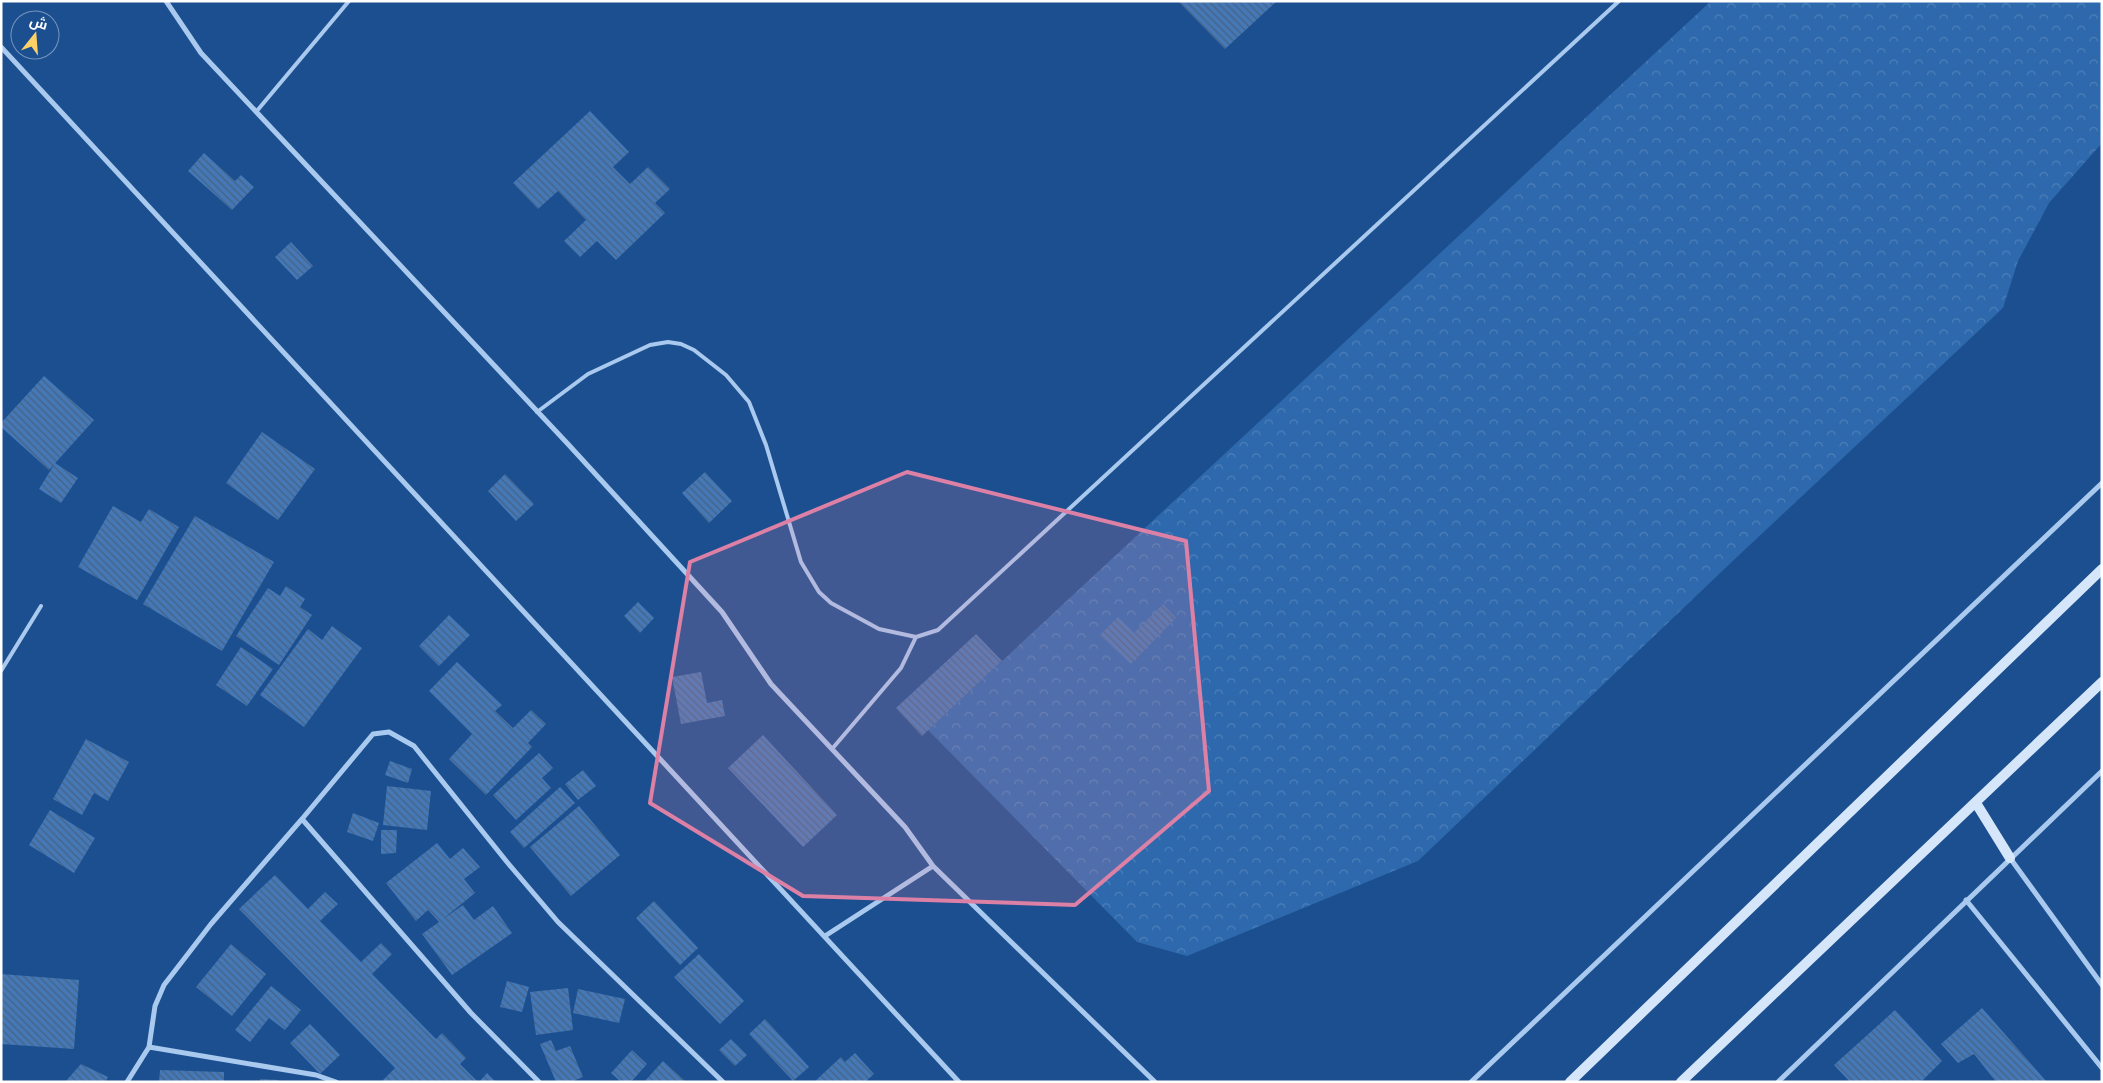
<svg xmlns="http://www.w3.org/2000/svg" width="2103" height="1083" font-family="Poppins,Cairo,sans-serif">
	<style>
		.forest { fill: url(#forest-crowns) }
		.building { fill: url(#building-back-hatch) }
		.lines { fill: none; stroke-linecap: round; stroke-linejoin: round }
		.lane { stroke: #a9c9ee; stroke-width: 4 }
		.street { stroke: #a9c9ee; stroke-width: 5 }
		.secondary { stroke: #d6e6fa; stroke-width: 10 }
		.marked { fill: #dd80a5; fill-opacity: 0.2; stroke: #dd80a5; stroke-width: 4; stroke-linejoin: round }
	</style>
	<defs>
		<pattern id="forest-crowns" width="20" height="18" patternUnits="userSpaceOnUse" patternTransform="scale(1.25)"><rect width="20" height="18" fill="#2e69ad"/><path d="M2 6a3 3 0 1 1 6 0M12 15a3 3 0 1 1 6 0" fill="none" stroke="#4d80b9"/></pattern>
		<pattern id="building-back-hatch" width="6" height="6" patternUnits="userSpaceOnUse" patternTransform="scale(1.25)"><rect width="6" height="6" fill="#4478b7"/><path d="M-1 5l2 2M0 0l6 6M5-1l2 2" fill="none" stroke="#486282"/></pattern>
	</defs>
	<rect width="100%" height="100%" fill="#1b4f8f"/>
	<path class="forest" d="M1711,1H2102V143L2049,203L2018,261L2003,308L1737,557L1418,861L1187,956L1137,942L928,730Z"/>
	<path class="building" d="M1178,1H1277L1225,49Z
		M590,111L629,152L613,167L630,184L648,167L670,189L655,203L665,213L616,260L597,241L580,257L564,241L586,220L558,191L538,209L513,183Z
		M204,153L235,181L241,175L254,187L232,210L188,171Z
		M291,242L313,266L297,280L275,257Z
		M44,376L94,420L49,470L1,427V423Z
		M262,432L315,469L278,520L226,483Z
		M55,463L78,478L61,503L39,489Z
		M705,472L732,501L709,523L682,493Z
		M505,474L534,504L516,521L488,491Z
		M113,506L141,522L149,509L179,527L137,600L78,567Z
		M195,516L274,562L222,651L143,604Z
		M286,586L305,599L300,607L312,615L279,665L236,636L268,588L280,596Z
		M638,602L654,618L640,633L624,616Z
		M1163,604L1176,618L1131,664L1100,635L1118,617L1134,633Z
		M449,615L470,635L439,666L419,646Z
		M332,626L362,648L304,727L260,695L308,629L322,640Z
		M976,634L1002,661L922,736L896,708Z
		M241,647L273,669L247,706L216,685Z
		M457,662L502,705L495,711L513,728L531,710L546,724L528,743L532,747L486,795L449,759L472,734L429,691Z
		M701,672L707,703L722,700L725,716L681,724L672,677Z
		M763,735L837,815L803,847L728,768Z
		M86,739L129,762L108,801L94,793L82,815L53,799Z
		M539,753L553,768L542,778L551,788L516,820L493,795Z
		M390,761L412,769L408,783L385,775Z
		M583,770L596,786L578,800L565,784Z
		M387,786L431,791L427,830L383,825Z
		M560,787L575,803L524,848L510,832Z
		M579,806L620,855L571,896L530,847Z
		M50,810L95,838L74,873L29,845Z
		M353,813L379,823L373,841L347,832Z
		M381,830H397L396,853L381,854Z
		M437,843L450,859L463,848L480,867L464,879L475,893L443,919L463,905L474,920L493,906L512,933L452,975L422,934L439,922L428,910L416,921L386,883Z
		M275,875L308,909L325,892L338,904L320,921L361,962L381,943L392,954L372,974L436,1039L442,1033L466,1058L460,1064L478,1082H381L395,1068L239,909Z
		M654,901L698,948L680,965L636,918Z
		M231,944L266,974L232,1016L196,987Z
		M699,954L744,1001L720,1024L674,977Z
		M1,974L79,980L74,1049L1,1044Z
		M507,981L529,987L522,1012L500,1007Z
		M271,986L301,1010L285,1030L269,1018L250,1042L235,1030Z
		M568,988L573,1030L536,1035L530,992Z
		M578,989L625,999L619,1023L573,1013Z
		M1982,1008L2047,1082H1996L1974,1054L1958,1063L1941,1044Z
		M1895,1010L1942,1061L1921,1082H1850L1834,1065Z
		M765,1019L809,1067L793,1081L749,1034Z
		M310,1024L340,1055L320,1074L290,1043Z
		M731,1039L747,1055L735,1066L719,1050Z
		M551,1040L556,1051L570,1046L583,1077L571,1082H556L540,1044Z
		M632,1050L647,1064L631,1082H621L611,1073Z
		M855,1053L874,1074L865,1082H814L841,1057L845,1062Z
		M663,1061L686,1082H644Z
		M81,1064L108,1077L105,1082H65Z
		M160,1070L224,1072V1082H159Z
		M487,1073L496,1082H479Z
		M260,1079L279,1080V1082H260Z"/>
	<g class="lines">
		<path class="lane" d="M256,112L349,1
			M537,412L588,374L650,345L668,342L681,344L694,350L726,375L749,402L766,445L801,562L819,592L831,603L879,629L916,637L938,630L1619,1
			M1,671L41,606
			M832,749L901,668L916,637"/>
		<path class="street" d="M166,1L201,53L567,443L722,612L771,684L905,827L933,866L825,936
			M1,47L959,1082
			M302,819L373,734L389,732L414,746L507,862L558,922L723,1082
			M2010,858L2102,985
			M933,866L1155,1082
			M1966,900L2102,1068
			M149,1047L155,1006L164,985L211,924L302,819L471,1013L539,1082
			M127,1082L149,1047L316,1075L336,1082
			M1471,1082L2102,483
			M1778,1082L2102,771"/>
		<path class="secondary" d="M1976,803L2010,858
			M1570,1082L2102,569
			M1681,1082L2102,682"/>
	</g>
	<path class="marked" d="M907,472L1186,541L1209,791L1075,905L803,896L650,803L690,562Z"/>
	<rect width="2103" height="1083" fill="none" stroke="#ffffff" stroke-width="5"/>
	<g transform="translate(35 35) rotate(17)"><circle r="24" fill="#1b4f8f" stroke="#7695bc"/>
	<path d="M0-4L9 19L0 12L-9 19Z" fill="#ffd166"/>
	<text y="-8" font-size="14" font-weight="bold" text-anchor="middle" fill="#ffffff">ش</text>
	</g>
</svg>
